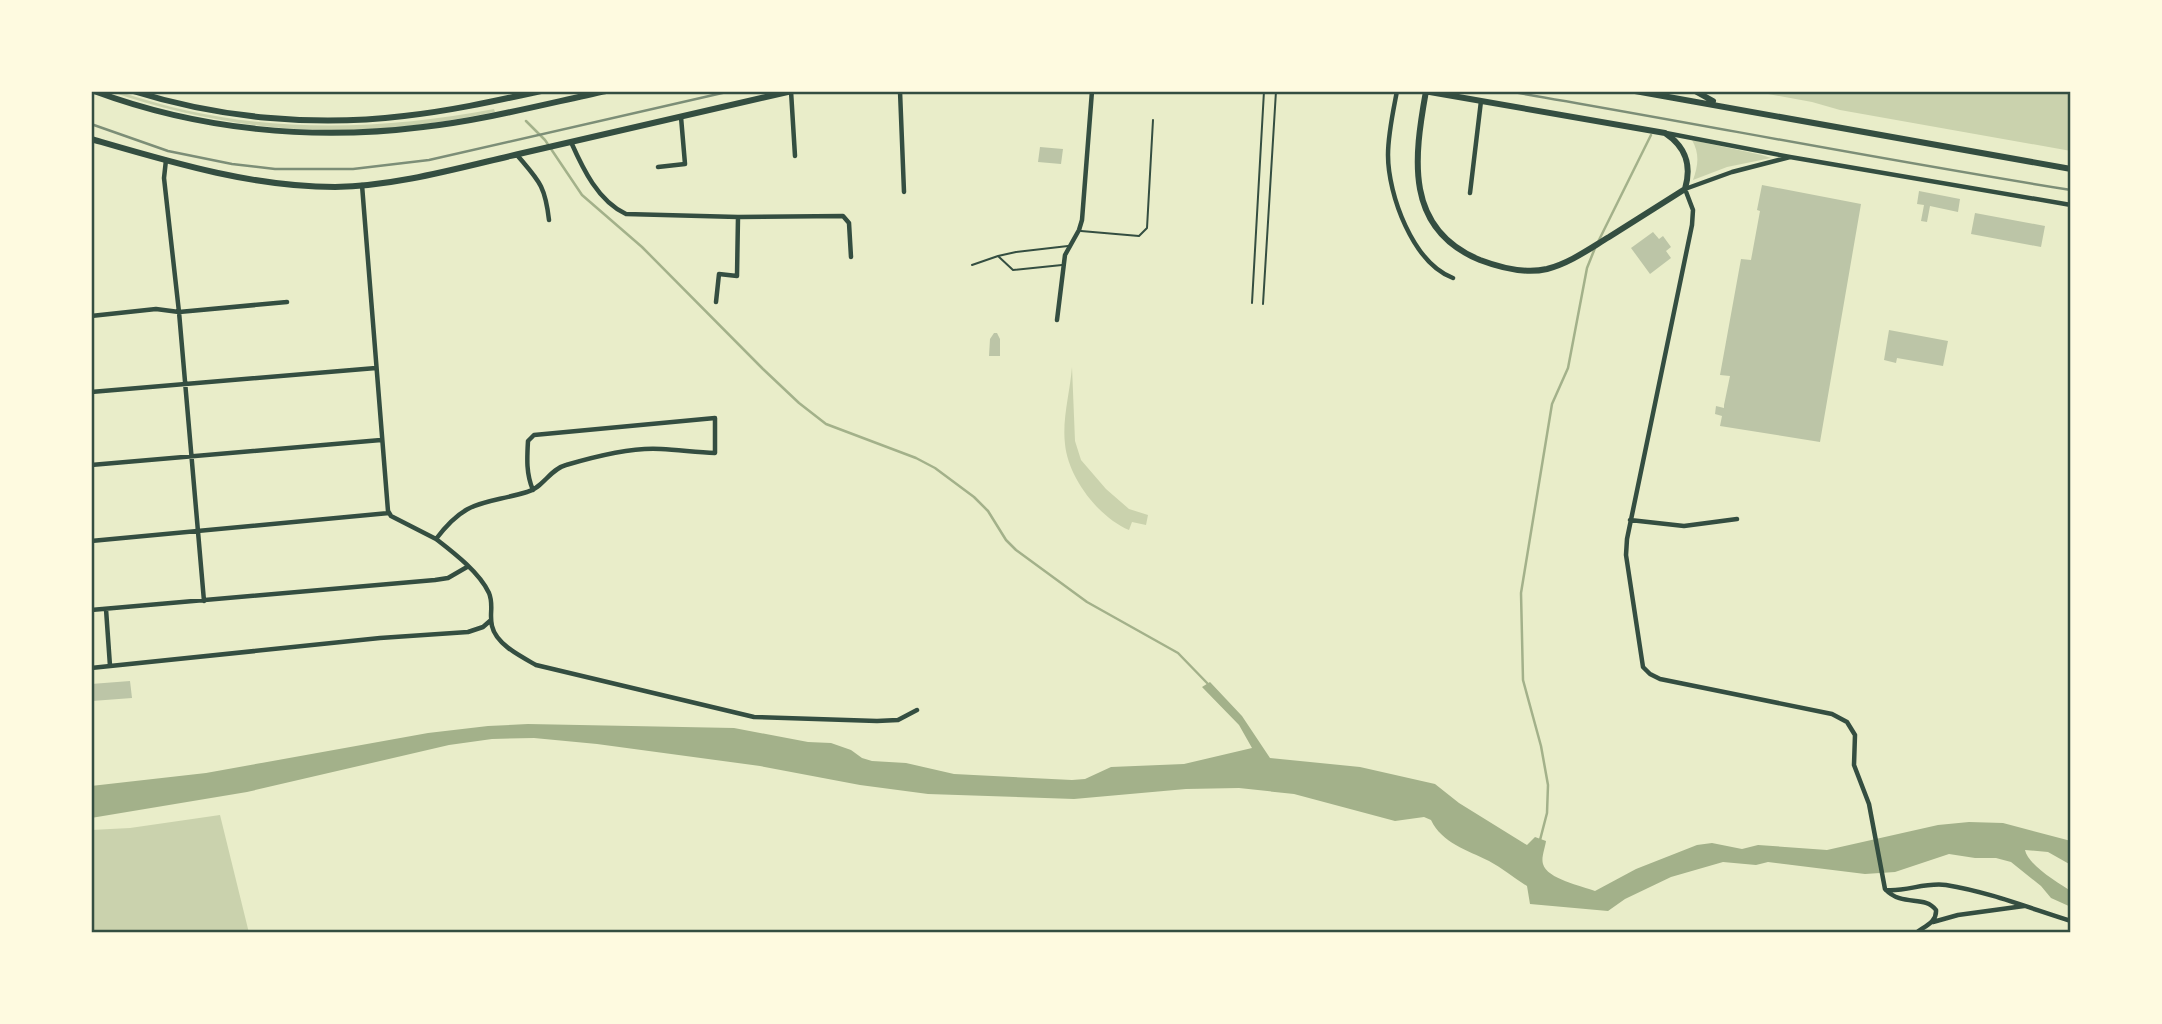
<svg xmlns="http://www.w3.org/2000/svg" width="2162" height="1024" font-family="Quicksand,sans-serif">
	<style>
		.green { fill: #cad2ad }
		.water { fill: #a3b18a }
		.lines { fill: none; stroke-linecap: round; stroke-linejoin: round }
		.stream { stroke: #a3b18a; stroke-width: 2.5 }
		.building { fill: #bcc5a7 }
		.service { stroke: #344e41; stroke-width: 2 }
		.minor { stroke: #344e41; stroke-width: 4.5 }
		.secondary { stroke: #344e41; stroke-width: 6 }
		.primary { stroke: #344e41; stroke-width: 6 }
		.rail { stroke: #7c8e77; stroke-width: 2.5 }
		.neatline { fill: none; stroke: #344e41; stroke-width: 2.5 }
	</style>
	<rect width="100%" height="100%" fill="#e9edc9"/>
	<path class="green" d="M109,91H118C241,134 368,133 494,109L495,112C463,118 431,124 399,127C301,137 202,123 109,91Z
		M1752,91H2071V151L1840,110L1812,102Z
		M1692,140L1762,155L1771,158L1727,167L1693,180C1698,166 1700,154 1692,140Z
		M1072,367L1075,441L1081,460L1106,489L1129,509L1148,515L1146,525L1132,522L1129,530C1098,517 1068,477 1065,444C1062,420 1070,392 1072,367Z
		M220,815L249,933H91V830L130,828Z"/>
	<path class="water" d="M1210,682L1242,716L1270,758L1360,767L1435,784L1459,803L1527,845L1535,837L1546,841C1545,848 1541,858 1543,864C1547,879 1582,886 1595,891L1636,869L1697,845L1712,843L1742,849L1758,845L1827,850L1938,825L1969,822L2003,823L2071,841V865L2048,852L2025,850C2028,865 2058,883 2071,891V907L2051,898L2041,886L2011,862L1996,858H1975L1949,854L1895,872L1865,874L1768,862L1756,865L1723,862L1671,877L1625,899L1608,911L1530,904L1527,886C1514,878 1502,868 1489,861C1467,850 1442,843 1431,820L1424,817L1395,821L1294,794L1239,788L1186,789L1074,799L928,794L860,785L760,766L597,744L534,738L492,739L449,745L247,792L91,818V786L206,773L428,733L488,726L528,724L734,728L808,742L831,743L851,750L862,758L872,761L906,763L954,774L1072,780L1085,779L1111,767L1184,764L1252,748L1239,725L1202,687Z"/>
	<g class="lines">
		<path class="stream" d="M526,121L545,140L582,195L642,247L763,369L799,403L826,424L916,458L935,468L974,497L988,511L1006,540L1016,550L1087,602L1178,653L1209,685
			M1598,242L1651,135
			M1540,840L1547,813L1548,785L1541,746L1523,680L1521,593L1552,404L1568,368L1587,268L1595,248"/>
	</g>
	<path class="building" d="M1040,147L1063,149L1061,164L1038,162Z
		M1762,185L1861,204L1820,442L1720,426L1722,416L1715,414L1716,406L1724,408V405L1730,376L1720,375L1741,259L1751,260L1760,211L1757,210Z
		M1919,191L1960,199L1958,212L1930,206L1927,222L1921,221L1924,205L1917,204Z
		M1975,213L2045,226L2041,247L1971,234Z
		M1653,232L1659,239L1663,236L1671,247L1666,251L1671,258L1650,274L1631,248Z
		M1889,330L1948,341L1943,366L1897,358L1896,363L1884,360Z
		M994,333H997L1000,339V356H989L990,339Z
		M130,681L132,698L92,701L91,684Z"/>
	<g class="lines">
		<path class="service" d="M1081,231L1139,236L1147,228L1153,120
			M998,256L1016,252L1068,246
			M972,265L998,256L1013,270L1062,265
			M1252,303L1264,91
			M1263,304L1276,91"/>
		<path class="minor" d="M791,91L795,156
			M900,91L904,192
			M1397,91C1393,112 1388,134 1388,155C1388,195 1413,263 1453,278
			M1666,133L1790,157L2071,205
			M571,142C583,169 598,201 626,214L738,217L843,216L849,223L851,257
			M517,155C539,181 545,185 549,220
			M1790,157L1732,172L1685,189L1693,210L1692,225L1627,539L1626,555L1643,667L1650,674L1660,679L1832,714L1847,722L1855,735L1854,765L1869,804L1885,889C1903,908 1924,894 1936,910C1937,922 1925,926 1916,933
			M166,160L164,178L179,312L204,601
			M658,167L685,164L681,117
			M362,185L388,511L391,516L436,539C467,498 483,505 527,492C543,488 550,469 566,465C593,457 634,447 661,449C679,450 696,452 715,453V418L534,435L528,441C527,458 526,474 533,490
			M1470,193L1481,101
			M716,302L719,274L737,276L738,217
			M91,316L156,309L179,312L287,302
			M1057,320L1065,255L1079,230L1082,220L1092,91
			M91,392L376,368
			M91,465L381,440
			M1630,520L1684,526L1737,519
			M436,539C454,553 479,572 489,593C494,605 489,614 492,626C496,644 520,656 536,665L754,717L877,721L898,720L917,710
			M91,541L389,513
			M106,609L110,666
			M91,610L435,580L448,578L467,567
			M91,668L380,638L468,632L483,627L491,620
			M1886,890C1906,892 1925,882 1946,885C1989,892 2029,908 2071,921
			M1933,922L1958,915L2024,906"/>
		<path class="secondary" d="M1424,91L1665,133C1686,147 1692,165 1685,189C1660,205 1634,221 1609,237C1589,249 1570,263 1547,269C1525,274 1501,268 1480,260C1404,229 1414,158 1426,91
			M91,139C170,162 252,187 335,187C398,186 462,167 523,153C613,132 703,112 792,91"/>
		<path class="primary" d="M94,91C199,130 312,141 423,127C484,120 545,104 606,91
			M133,91C219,118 314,127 404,116C450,111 495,101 541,91
			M1635,91L2071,169
			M1695,91L1713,101"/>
		<path class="rail" d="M1507,91C1695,123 1882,160 2071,190
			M91,124L168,151L232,164L275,169H353L429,160L731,91"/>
	</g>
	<rect width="2162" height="1024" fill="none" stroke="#fefae0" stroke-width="186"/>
	<rect x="93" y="93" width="1976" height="838" class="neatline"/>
</svg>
